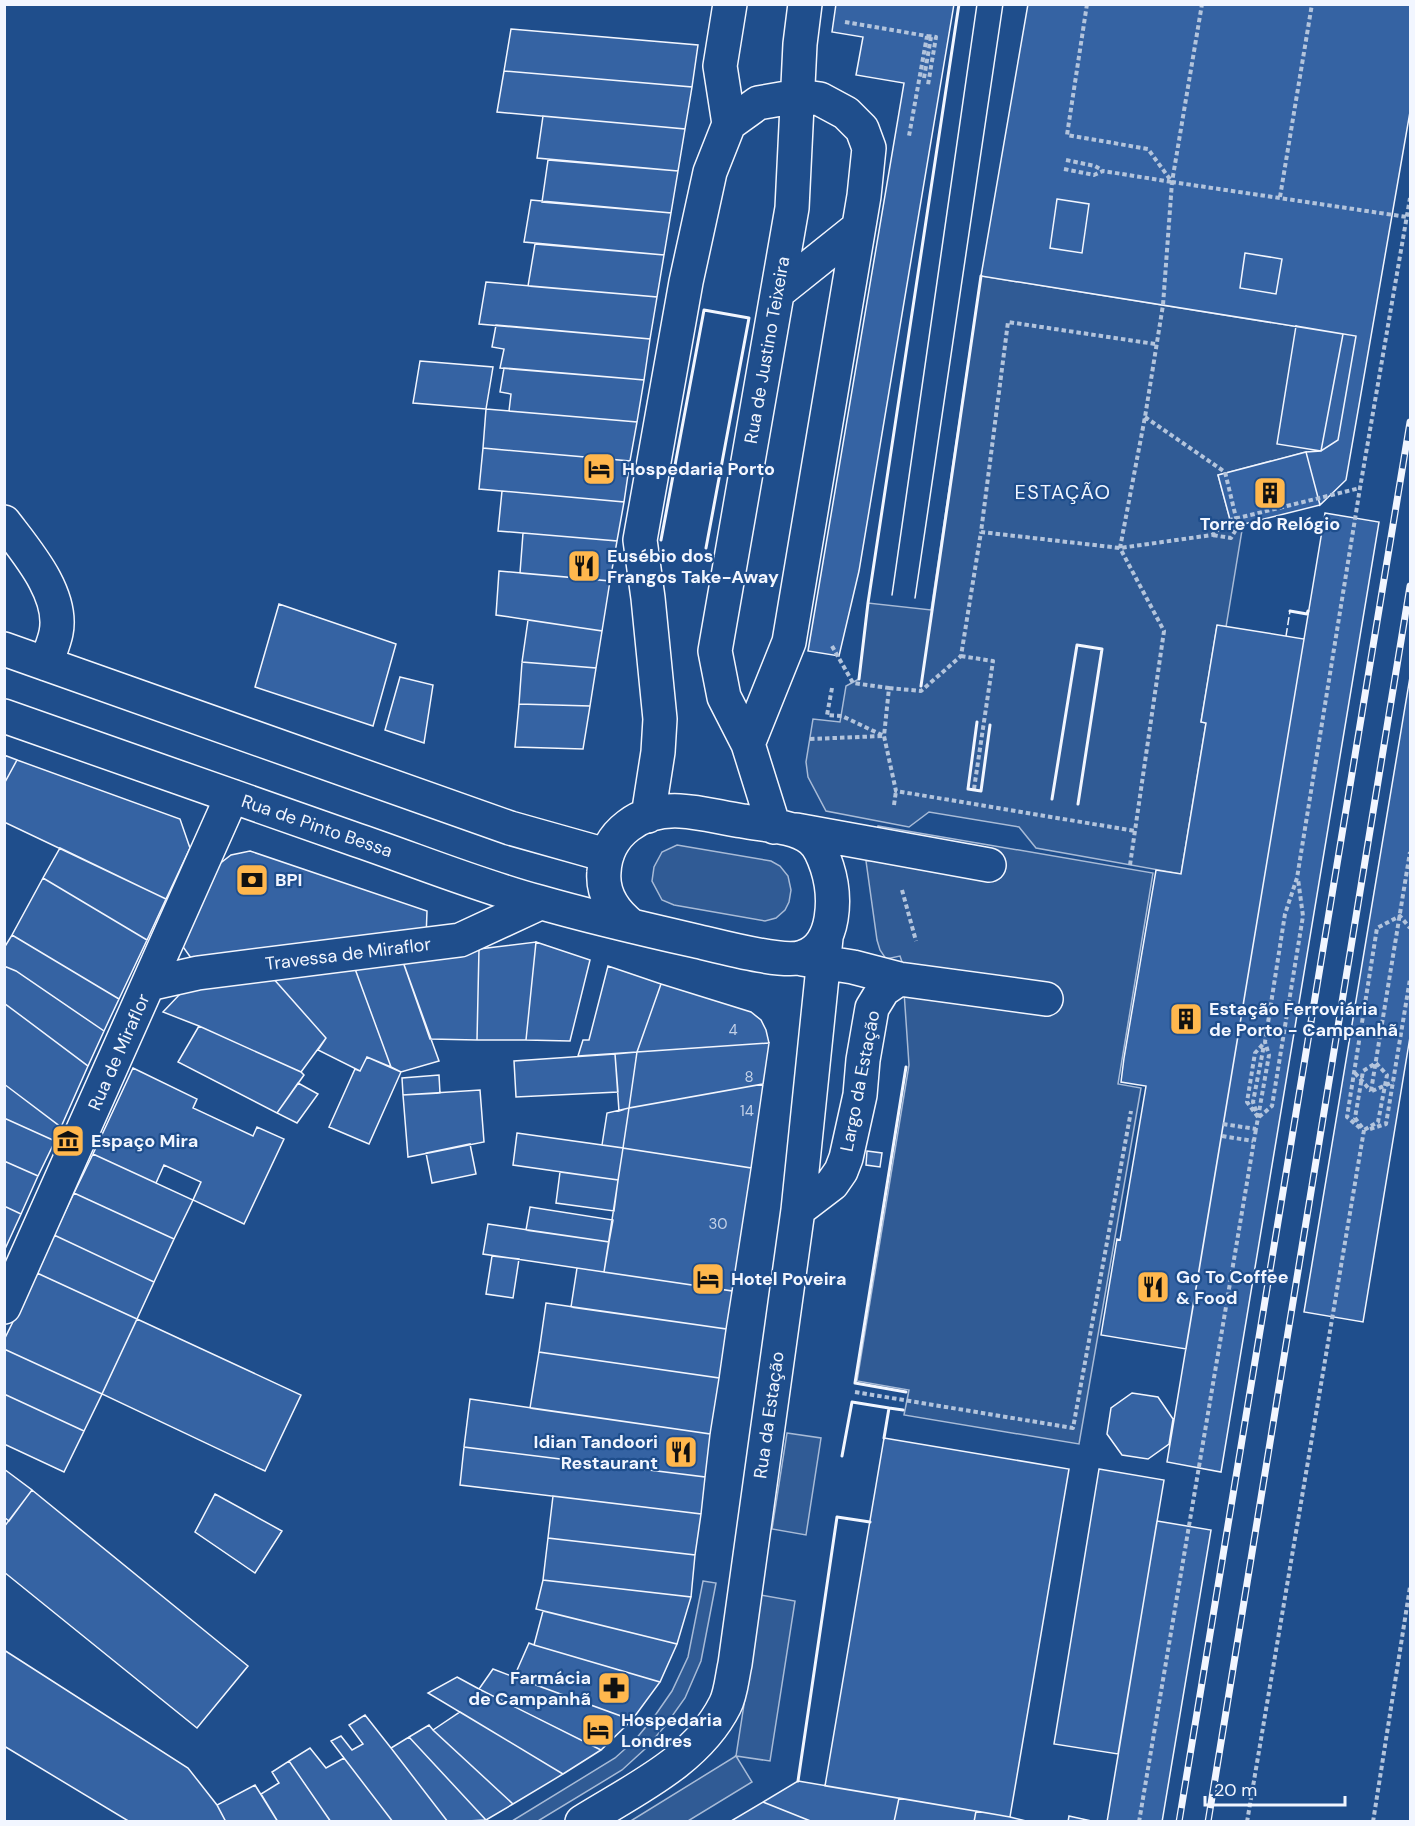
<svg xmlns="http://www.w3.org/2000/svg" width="1415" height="1826" font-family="'DM Sans',sans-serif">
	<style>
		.built { fill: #305b95; stroke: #a8bbd7; stroke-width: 1.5 }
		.building { fill: #3563a3; stroke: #f2f6ff; stroke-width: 1.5 }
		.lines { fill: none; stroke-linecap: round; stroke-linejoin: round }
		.minor-casing { stroke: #f2f6ff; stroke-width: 36 }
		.path { stroke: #b3c4dc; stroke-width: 4; stroke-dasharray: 4.5 3; stroke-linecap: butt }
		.minor { stroke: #1f4e8c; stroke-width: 33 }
		.tram { stroke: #f2f6ff; stroke-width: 1.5 }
		.rail-casing { stroke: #f2f6ff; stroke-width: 7 }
		.rail { stroke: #1f4e8c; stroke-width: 4.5; stroke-dasharray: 14; stroke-linecap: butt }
		.fence { stroke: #f2f6ff; stroke-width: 1.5; stroke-dasharray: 8 3; stroke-linecap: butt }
		.wall { stroke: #f2f6ff; stroke-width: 3 }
		.labels { text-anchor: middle; stroke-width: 4.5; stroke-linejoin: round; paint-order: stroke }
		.number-label { font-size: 15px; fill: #c3d1e8 }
		.street-label { font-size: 18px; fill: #f2f6ff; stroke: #1f4e8c }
		.poi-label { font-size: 18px; font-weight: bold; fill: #f2f6ff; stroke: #1f4e8c; text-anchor: start }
		.neighbourhood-label { font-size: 20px; letter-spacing: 1.5px; fill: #f2f6ff; stroke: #1f4e8c }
	</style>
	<rect width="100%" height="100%" fill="#1f4e8c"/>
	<path class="built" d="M981,276L1343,334L1315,488L1306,452L1218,475L1232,527L1243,524L1226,627L1217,626L1201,722L1206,723L1181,874L1036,848L1019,827L929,812L909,827L826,811L808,777L806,762L813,719L840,722L846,686L859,679L868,603L931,610Z
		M878,826L1153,873L1118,1084L1141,1088L1079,1444L904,1415L909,1390L857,1381L909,1065L902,962L900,956L886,959L880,950L877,940L866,861L874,860L872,855Z
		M677,845L771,861L780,866L788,876L791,890L789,902L785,910L776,918L765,921L674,905L662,900L652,881L654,867L662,852Z
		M787,1433L821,1438L806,1535L772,1529Z
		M703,1581L716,1583L701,1661L685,1698L665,1726L645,1749L622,1770L538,1821H512L615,1758L635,1740L654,1717L672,1691L688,1657Z
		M761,1595L795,1601L770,1761L736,1756L752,1782L688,1821L629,1822L736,1756Z"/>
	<path class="building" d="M836,4H954L859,571L839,656L808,651L904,83L856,75L863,37L832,32Z
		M1028,4H1410V112L1346,480L1320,505L1306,452L1321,451L1343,334L981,276Z
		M511,29L698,45L692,87L504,71Z
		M504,71L692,87L685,129L497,112Z
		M543,116L685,129L678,171L537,158Z
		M548,160L678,171L671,213L542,202Z
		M1057,199L1089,204L1082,253L1050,248Z
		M531,200L671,213L664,255L524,242Z
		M535,244L664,255L657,297L528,286Z
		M1245,253L1282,259L1276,294L1240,288Z
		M486,282L657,297L650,339L479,324Z
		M496,325L650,339L644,380L500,368L504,349L492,347Z
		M1296,326L1356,336L1338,440L1321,451L1277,444Z
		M420,361L493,367L486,409L413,403Z
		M504,368L644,380L637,422L509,411L511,394L500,392Z
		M486,409L637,422L630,461L483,448Z
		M483,448L630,461L624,502L479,489Z
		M1306,452L1320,505L1232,527L1218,475Z
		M502,491L624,502L617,541L498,531Z
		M1325,513L1379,522L1221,1472L1167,1462Z
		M523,533L617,541L610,581L520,573Z
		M499,571L610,581L602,631L496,615Z
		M279,604L396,644L373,726L255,687Z
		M528,620L602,631L596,668L522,662Z
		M1217,625L1304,639L1186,1349L1101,1335L1117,1239L1120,1240L1146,1086L1121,1082L1124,1058L1156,870L1181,874L1206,723L1201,722Z
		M522,662L596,668L590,706L519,704Z
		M400,677L433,685L424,743L385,730Z
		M1410,677V1037L1363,1322L1304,1312Z
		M519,704L590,706L583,749L515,747Z
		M4,755L17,760L4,784Z
		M17,760L180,819L190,848L166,899L4,822V784Z
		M60,848L166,899L147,940L43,878Z
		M250,851L427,911L426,939L196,965L181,944L218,865L231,855Z
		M43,878L147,940L119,999L12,935Z
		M12,935L119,999L104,1031L16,971L4,966V948Z
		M536,942L526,1040H477L479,949Z
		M536,942L590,960L570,1041L526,1040Z
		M479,949L477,1040L430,1039L402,959Z
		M402,959L439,1061L401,1072L391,1067L354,966Z
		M4,966L16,971L104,1031L88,1066L4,1003Z
		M354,966L391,1067L367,1057L360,1071L318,1050L326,1038L272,977Z
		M608,966L661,984L637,1052L578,1056L583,1040H589Z
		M272,977L326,1038L301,1072L199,1026L163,1012L180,994L195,987Z
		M661,984L751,1012L761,1020L766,1030L769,1043L637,1052Z
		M4,1003L88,1066L61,1127L4,1084Z
		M199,1026L301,1072L304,1075L277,1113L178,1062Z
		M769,1043L763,1084L629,1108L637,1052Z
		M637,1052L629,1108L619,1111L615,1054Z
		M615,1054L618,1092L516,1097L514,1061Z
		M367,1057L401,1072L369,1144L329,1127L355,1069L360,1071Z
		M133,1068L197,1099L193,1108L253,1136L257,1127L284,1139L244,1224L193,1200L201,1182L164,1165L156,1183L93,1154Z
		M439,1075L440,1093L403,1095L402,1078Z
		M298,1083L318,1094L297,1123L277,1113Z
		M4,1084L61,1127L55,1141L4,1118Z
		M763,1084L751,1168L623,1148L629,1108Z
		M480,1090L484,1142L408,1157L403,1095Z
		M629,1108L623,1148L602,1145L607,1113Z
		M4,1118L55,1141L38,1176L4,1161Z
		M517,1133L623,1148L618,1180L513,1165Z
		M470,1144L476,1174L432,1183L426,1153Z
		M623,1148L751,1168L732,1291L604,1272Z
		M867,1151L882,1153L880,1167L866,1165Z
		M93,1154L193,1200L174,1239L74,1193Z
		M4,1161L38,1176L21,1214L4,1206Z
		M560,1172L618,1180L614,1211L556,1203Z
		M74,1193L174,1239L154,1282L54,1235Z
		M4,1206L21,1214L5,1249L4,1248Z
		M530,1207L613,1220L609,1242L526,1230Z
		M488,1224L609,1242L604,1272L483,1254Z
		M54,1235L154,1282L137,1319L37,1273Z
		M492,1256L519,1259L513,1298L486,1294Z
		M577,1268L732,1291L726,1329L571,1307Z
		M37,1273L137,1319L102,1394L4,1349V1340Z
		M546,1303L726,1329L719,1378L539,1352Z
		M137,1319L301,1395L265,1471L102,1394Z
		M4,1349L102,1394L84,1431L4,1394Z
		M539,1352L719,1378L710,1434L530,1408Z
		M1132,1393L1158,1397L1173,1419L1169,1444L1148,1459L1122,1455L1107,1434L1111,1408Z
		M4,1394L84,1431L64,1472L4,1444Z
		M470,1399L710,1434L705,1477L464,1447Z
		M884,1438L1069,1469L1010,1817L825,1786Z
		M464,1447L705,1477L701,1514L460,1485Z
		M4,1469L32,1490L9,1521L4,1517Z
		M1099,1469L1164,1480L1118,1754L1054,1744Z
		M32,1490L248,1666L197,1728L4,1572V1527Z
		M215,1494L282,1531L255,1573L195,1532Z
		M553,1496L701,1514L695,1555L548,1538Z
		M1157,1521L1211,1530L1162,1822H1107Z
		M548,1538L695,1555L691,1597L543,1580Z
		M543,1580L691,1597L677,1644L536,1609Z
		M543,1611L677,1644L660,1682L534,1645Z
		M529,1643L534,1645L660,1682L632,1720L514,1677Z
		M4,1650L188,1768L217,1805L226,1822H130L4,1746Z
		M493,1669L514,1677L632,1720L601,1750L479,1689Z
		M457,1677L479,1689L601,1750L563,1774L428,1693Z
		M460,1712L563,1774L513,1804L433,1730Z
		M365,1715L391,1748L448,1822H393L344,1758L331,1741L341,1736L352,1750L363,1744L349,1725Z
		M429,1725L433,1730L513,1804L486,1820L409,1737Z
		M409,1737L486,1820L448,1822L391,1748Z
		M310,1748L326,1768L344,1758L393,1822H331L289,1761Z
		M289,1761L331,1822H278L261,1794L279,1783L272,1772Z
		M798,1781L899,1798L894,1822H813L763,1802Z
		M255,1785L278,1822H226L217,1805Z
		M899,1798L976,1811L974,1822H894Z
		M763,1802L813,1822L731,1821Z
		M976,1811L1010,1817L1030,1822H974Z
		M1069,1816L1096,1822H1068Z"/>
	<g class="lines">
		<defs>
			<path id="minor" d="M729,124L758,103L798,96L820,99L846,113L862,129L869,148L864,196L789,642L748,744
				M778,292L858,228
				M4,522C26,551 64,594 56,633C54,643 49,654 46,664
				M4,649L510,828L606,855
				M4,716C120,757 235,797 351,838C413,859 476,885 539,902C591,917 643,929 696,941C718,946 783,964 803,957C837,946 836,895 827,867C824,858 819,845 811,839C795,826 763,825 743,821C722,818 701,812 680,811C641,809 606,832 604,872C602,895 615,913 632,926
				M648,816L658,752L660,719L648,598L640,540L686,282L710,172L729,124L720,66L730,4
				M774,827L748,744L724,697L715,651L792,208L800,44L805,4
				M796,830L989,865
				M802,959L853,967L899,979L1046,999
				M149,984L198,973L460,940L540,903
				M798,1210L832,1184L841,1171L846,1158L860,1095L863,1060L872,1008L883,990L899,979
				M4,1307L232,796
				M582,1822C633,1790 697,1761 725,1705C731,1694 732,1677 735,1664L798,1210L826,938"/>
		</defs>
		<use href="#minor" class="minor-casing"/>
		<path class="path" d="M1087,4L1067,135L1148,149L1172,182L1407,217
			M845,22L927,36L909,136
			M927,36L936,37L928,85
			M924,78L931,37
			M1066,160L1095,166L1102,170
			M1064,169L1094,175L1103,171L1172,182
			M1280,197L1312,4
			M1155,344L1008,322L981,532L1120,548L1212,535L1230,520L1360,488
			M1145,417L1225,472L1238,526L1231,538L1212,535
			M832,646L853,683L889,688L884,736L896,791L1135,831
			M961,656L993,661L974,789
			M832,688L827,715L842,716L884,736
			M889,688L921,691L961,656L981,532
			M810,739L883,736
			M894,805L896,791
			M1130,865L1164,631L1120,548L1145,417L1163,305L1172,182L1202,4
			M902,890L916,941
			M1355,1073L1371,1091
			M1371,1091L1410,852
			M1372,1091L1393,1082
			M1256,1111L1253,1102L1264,1045
			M1258,1117L1247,1102L1255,1053L1265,1042
			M1259,1117L1272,1106L1303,916L1298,879
			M1223,1124L1256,1129L1269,1055L1265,1042L1285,914L1297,878L1360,488L1410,198
			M1360,1128L1347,1117L1377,928L1400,916L1410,928
			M1370,1129L1386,1124L1410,979
			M1222,1136L1253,1141
			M855,1392L1073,1428L1131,1111
			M1139,1822L1256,1129
			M1247,1822L1364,1130L1355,1118L1363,1071L1376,1063L1387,1075L1378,1122L1364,1130
			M1373,1822L1410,1587"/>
		<use href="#minor" class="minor"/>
		<path class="tram" d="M892,595L977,4
			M915,598L1003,4"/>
		<defs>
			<path id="rail" d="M1179,1822L1410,422
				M1208,1822L1410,586"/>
		</defs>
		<use href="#rail" class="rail-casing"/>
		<use href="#rail" class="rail"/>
		<path class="fence" d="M1286,636L1290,611"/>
		<path class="wall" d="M661,540L704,310L749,318L706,548
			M1290,611L1307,614L1308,611
			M859,679L868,603L959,4
			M921,686L981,276
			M977,722L968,789L981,791L990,725
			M1052,799L1077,645L1102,649L1078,804
			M906,1067L855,1383L906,1392
			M889,1408L903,1410
			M842,1456L852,1402L889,1408L884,1438
			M798,1781L837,1517L870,1522"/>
	</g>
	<defs>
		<symbol id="hotel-square" viewBox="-11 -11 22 22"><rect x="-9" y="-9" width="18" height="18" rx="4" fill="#ffb74d" stroke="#1f4e8c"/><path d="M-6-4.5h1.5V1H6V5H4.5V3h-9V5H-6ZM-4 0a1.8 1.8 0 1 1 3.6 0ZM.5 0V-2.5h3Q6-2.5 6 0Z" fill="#111"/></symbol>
		<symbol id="building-square" viewBox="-11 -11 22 22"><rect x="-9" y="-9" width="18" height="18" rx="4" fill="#ffb74d" stroke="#1f4e8c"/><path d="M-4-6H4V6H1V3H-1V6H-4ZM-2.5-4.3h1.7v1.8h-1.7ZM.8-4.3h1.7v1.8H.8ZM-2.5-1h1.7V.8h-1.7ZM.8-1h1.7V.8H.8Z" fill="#111"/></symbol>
		<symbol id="restaurant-square" viewBox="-11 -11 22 22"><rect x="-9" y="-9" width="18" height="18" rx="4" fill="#ffb74d" stroke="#1f4e8c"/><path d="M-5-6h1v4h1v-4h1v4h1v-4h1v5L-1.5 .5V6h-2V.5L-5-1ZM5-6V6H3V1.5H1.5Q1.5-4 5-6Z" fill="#111"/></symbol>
		<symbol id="bank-square" viewBox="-11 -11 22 22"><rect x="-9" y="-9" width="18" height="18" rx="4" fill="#ffb74d" stroke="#1f4e8c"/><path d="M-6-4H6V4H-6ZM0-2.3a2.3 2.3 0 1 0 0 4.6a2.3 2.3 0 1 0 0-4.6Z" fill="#111"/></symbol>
		<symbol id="museum-square" viewBox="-11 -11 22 22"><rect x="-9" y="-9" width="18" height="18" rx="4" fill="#ffb74d" stroke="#1f4e8c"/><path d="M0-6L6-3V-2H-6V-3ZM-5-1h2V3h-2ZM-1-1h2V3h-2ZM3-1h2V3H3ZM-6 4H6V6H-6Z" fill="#111"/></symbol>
		<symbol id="pharmacy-square" viewBox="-11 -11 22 22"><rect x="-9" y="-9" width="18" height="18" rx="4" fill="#ffb74d" stroke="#1f4e8c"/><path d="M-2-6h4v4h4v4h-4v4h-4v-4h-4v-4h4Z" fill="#111"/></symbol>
	</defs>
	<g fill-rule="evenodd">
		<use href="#hotel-square" x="580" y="450" width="38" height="38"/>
		<use href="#building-square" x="1251" y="474" width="38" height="38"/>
		<use href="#restaurant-square" x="565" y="547" width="38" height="38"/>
		<use href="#bank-square" x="233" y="861" width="38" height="38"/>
		<use href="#building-square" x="1167" y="1000" width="38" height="38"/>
		<use href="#museum-square" x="49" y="1122" width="38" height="38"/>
		<use href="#hotel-square" x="689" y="1260" width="38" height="38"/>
		<use href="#restaurant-square" x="1134" y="1268" width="38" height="38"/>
		<use href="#restaurant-square" x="662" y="1433" width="38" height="38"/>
		<use href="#pharmacy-square" x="595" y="1669" width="38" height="38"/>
		<use href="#hotel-square" x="579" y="1711" width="38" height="38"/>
	</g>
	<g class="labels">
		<g class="number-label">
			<text x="733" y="1035">4</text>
			<text x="749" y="1082">8</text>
			<text x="747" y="1116">14</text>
			<text x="718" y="1229">30</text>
		</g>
		<g class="street-label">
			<text transform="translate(767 350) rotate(-80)" y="6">Rua de Justino Teixeira</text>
			<text transform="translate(317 826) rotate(19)" y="6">Rua de Pinto Bessa</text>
			<text transform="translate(348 954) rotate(-7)" y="6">Travessa de Miraflor</text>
			<text transform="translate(119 1052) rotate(-66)" y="6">Rua de Miraflor</text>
			<text transform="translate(860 1081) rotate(-79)" y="6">Largo da Estação</text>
			<text transform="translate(769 1415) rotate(-82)" y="6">Rua da Estação</text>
		</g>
		<g class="poi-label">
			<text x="622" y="475">Hospedaria Porto</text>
			<text x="1270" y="530" text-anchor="middle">Torre do Relógio</text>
			<text x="607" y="562">Eusébio dos<tspan x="607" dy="21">Frangos Take-Away</tspan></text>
			<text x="275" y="886">BPI</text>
			<text x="1209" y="1015">Estação Ferroviária<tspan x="1209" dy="21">de Porto - Campanhã</tspan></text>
			<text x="91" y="1147">Espaço Mira</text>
			<text x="1176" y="1283">Go To Coffee<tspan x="1176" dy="21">&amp; Food</tspan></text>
			<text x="731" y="1285">Hotel Poveira</text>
			<text x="658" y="1448" text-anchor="end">Idian Tandoori<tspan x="658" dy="21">Restaurant</tspan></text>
			<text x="591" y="1684" text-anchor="end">Farmácia<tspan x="591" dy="21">de Campanhã</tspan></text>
			<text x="621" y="1726">Hospedaria<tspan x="621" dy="21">Londres</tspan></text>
		</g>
		<g class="neighbourhood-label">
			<text x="1063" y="499">ESTAÇÃO</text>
		</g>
	</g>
	<rect width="1415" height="1826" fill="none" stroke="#f2f6ff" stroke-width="12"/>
	<path d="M1205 1796v9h140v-9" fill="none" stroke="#f2f6ff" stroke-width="3"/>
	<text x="1214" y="1796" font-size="18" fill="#f2f6ff" stroke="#1f4e8c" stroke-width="4.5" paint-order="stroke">20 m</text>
</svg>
